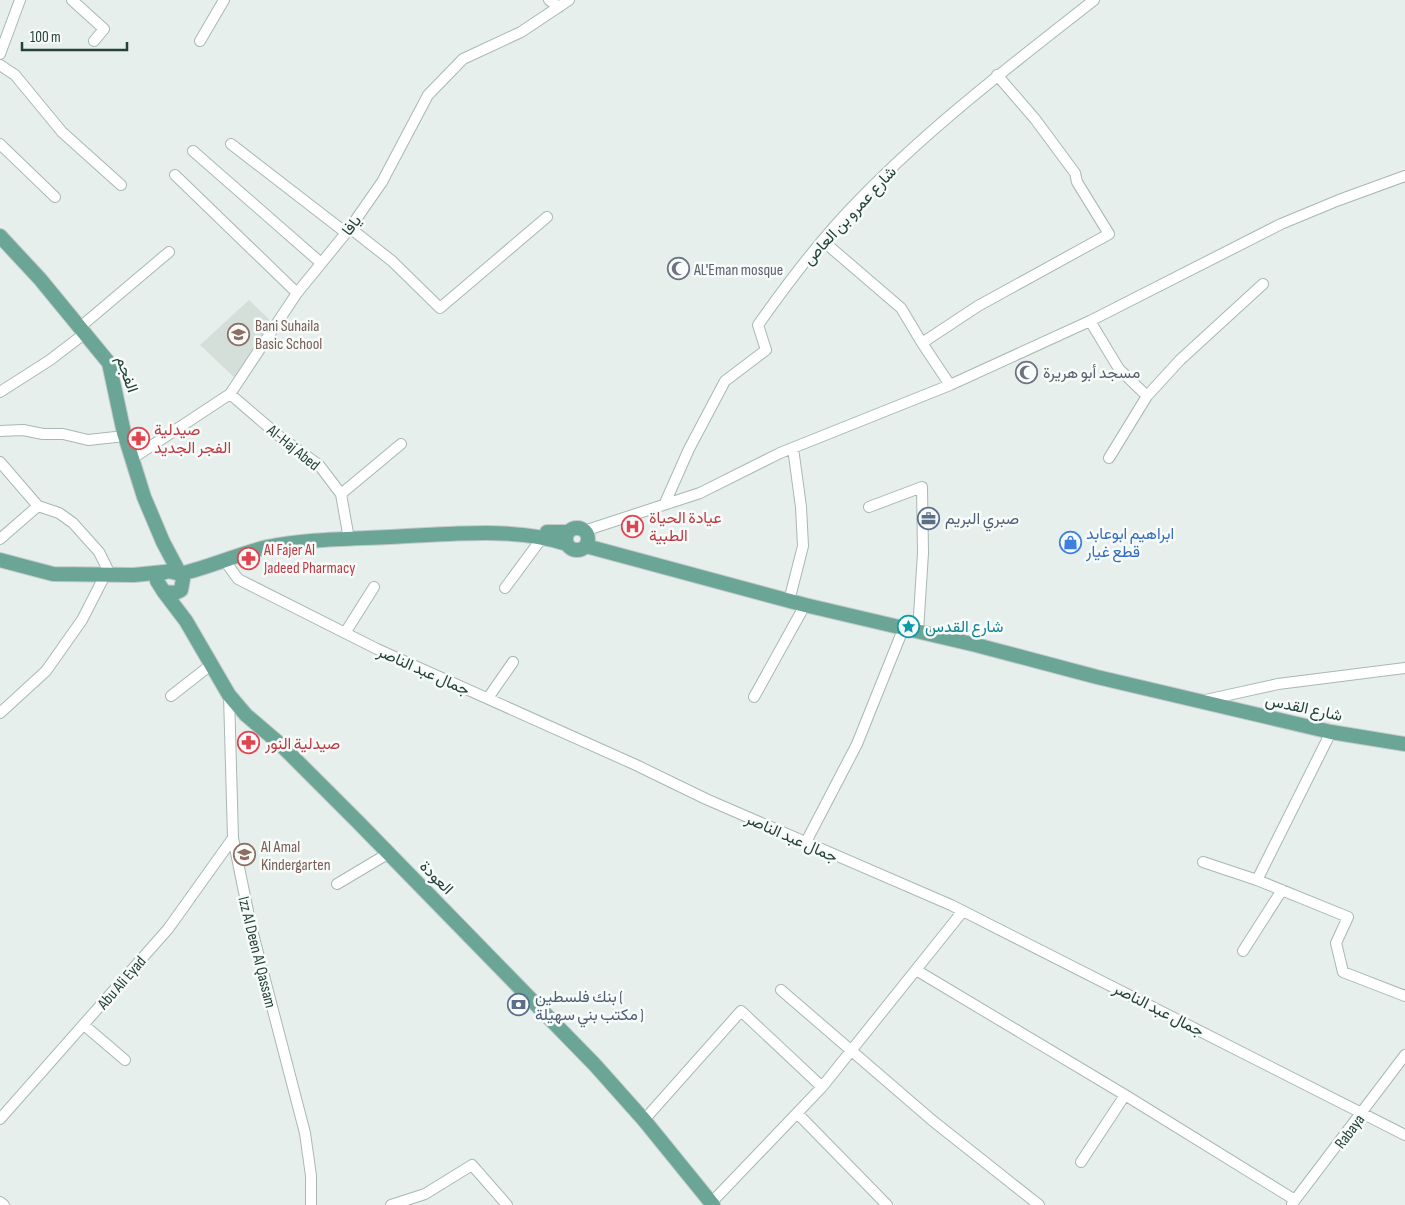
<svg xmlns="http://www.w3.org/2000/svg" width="1405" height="1205" font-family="'Sofia Sans Condensed',Vazirmatn,sans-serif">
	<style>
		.built { fill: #d4dfda }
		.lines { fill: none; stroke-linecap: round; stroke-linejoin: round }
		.minor-casing { stroke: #a8b8b2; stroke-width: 12 }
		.major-casing { stroke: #c2cac8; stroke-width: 16 }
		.minor { stroke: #fff; stroke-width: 10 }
		.major { stroke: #6aa596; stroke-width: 14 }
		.labels { text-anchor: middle; stroke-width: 5; stroke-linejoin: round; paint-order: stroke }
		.street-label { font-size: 16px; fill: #24423a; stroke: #f7fbf9 }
		.worship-label { font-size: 16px; fill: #5b616d; stroke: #f7fbf9; text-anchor: start }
		.education-label { font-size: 16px; fill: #785e54; stroke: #f7fbf9; text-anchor: start }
		.health-label { font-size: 16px; fill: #be3a42; stroke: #f7fbf9; text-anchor: start }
		.service-label { font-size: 16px; fill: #4e5e75; stroke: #f7fbf9; text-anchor: start }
		.shop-label { font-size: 16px; fill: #366cbe; stroke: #f7fbf9; text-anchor: start }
		.culture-label { font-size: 16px; fill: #0d838f; stroke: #f7fbf9; text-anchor: start }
	</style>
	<rect width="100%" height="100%" fill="#e6efeb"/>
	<path class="built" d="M249,300L273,323L235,378L200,345Z"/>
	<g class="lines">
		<defs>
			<path id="minor" d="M72,0L104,29L94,41
				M549,0L559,7
				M200,41L224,0
				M0,54L20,0
				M0,65L15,75L62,132L121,185
				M0,144L55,197
				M231,144L341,229L350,228L392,261L440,308L547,217
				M193,151L321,263
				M175,175L297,293
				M823,241L901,308L922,343
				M1090,321L1119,369L1147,396
				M79,328L169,252
				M950,385L922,343L978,306L1109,234L1077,182L1075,173L1035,119L997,75
				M0,392L50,360L84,334
				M230,394L279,436L319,465L341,494L349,539
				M0,431L23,430L43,434H63L88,440L125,436
				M133,458L230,394L297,293L350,228L382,182L428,95L463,59L521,32L569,0
				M1109,458L1147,396L1180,360L1263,284
				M0,462L38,506L59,513L73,523L99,552L110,574
				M341,494L401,444
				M665,503L689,449L725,381L766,350L758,325C789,281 822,237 860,199C932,125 1014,63 1094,0
				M869,507L922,487L923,553L918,631
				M584,531L700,493L780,453L950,385L1090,321L1281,224L1339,200L1405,176
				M0,539L38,506
				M225,561L238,579L377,649L636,765L706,799L951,905L1405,1135
				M505,588L542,538
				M789,601L803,546L801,507L793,448
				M345,633L374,587
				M229,695L233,838L251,926L305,1133L311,1176V1205
				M171,696L212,664
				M754,697L805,605
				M488,698L513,662
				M1201,701L1278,684L1405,668
				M0,713L46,671L82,620L103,579
				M806,842L857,744L904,627
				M1203,862L1257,880L1348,917L1336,943L1343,972L1405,996
				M1257,880L1331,732
				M337,884L389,853
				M1243,951L1282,890
				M916,970L1125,1095L1295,1200
				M781,990L933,1121L1039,1205
				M84,1025L125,1060
				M798,1114L887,1205
				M0,1119L168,929L233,838
				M644,1120L741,1011L822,1087
				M1081,1162L1125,1095
				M0,1202L4,1205
				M711,1203L822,1087L963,911
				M1292,1204L1405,1055
				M391,1205L425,1194L472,1165L507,1205"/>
			<path id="major" d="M0,236L40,279L109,363L124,433L144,497L163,542L180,574C210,567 238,554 267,547C305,539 351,539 389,537C444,535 514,526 567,544
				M566 539a11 11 0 1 1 22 0a11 11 0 1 1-22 0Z
				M547,532H568
				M586,546L805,605L976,645L1097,677L1331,732L1405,744
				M0,560L53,574L134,575L164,572
				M169,571L180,574L183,579L181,590L175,593L164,592L157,581L158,574Z
				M164,592L186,621L229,695L246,715L280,744L358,822L595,1065L644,1120L713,1205"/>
		</defs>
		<use href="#minor" class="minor-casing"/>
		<use href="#major" class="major-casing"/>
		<use href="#minor" class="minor"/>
		<use href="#major" class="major"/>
	</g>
	<defs>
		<symbol id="mosque-ring" viewBox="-11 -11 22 22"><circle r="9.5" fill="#f7fbf9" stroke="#6b7280" stroke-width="1.5"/><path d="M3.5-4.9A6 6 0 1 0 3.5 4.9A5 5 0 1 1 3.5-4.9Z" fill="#6b7280"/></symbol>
		<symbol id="school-ring" viewBox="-11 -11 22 22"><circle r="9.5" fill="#f7fbf9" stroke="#8d6e63" stroke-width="1.5"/><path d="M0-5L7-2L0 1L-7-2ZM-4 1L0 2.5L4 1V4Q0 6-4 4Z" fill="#8d6e63"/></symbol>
		<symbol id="pharmacy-ring" viewBox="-11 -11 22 22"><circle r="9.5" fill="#f7fbf9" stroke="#e0444e" stroke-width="1.5"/><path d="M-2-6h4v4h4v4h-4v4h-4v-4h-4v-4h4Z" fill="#e0444e"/></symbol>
		<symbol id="office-ring" viewBox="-11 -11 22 22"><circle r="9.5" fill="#f7fbf9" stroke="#5c6f8a" stroke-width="1.5"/><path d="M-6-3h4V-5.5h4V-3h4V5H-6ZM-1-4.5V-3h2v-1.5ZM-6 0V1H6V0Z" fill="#5c6f8a"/></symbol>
		<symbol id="hospital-ring" viewBox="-11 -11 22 22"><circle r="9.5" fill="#f7fbf9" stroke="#e0444e" stroke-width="1.5"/><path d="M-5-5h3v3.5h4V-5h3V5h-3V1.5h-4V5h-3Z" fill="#e0444e"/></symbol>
		<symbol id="shop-ring" viewBox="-11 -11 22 22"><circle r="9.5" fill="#f7fbf9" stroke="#3f7fe0" stroke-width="1.5"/><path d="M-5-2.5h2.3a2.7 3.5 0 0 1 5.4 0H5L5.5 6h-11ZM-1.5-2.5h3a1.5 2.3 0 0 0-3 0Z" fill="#3f7fe0"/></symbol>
		<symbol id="sight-ring" viewBox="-11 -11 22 22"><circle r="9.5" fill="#f7fbf9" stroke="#0f9aa8" stroke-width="1.5"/><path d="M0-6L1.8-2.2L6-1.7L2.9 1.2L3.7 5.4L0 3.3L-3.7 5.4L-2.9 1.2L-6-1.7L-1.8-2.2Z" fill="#0f9aa8"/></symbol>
		<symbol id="bank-ring" viewBox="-11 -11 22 22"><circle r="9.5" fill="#f7fbf9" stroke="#5c6f8a" stroke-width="1.5"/><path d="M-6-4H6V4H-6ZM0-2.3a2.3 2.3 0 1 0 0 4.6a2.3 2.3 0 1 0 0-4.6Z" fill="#5c6f8a"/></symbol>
	</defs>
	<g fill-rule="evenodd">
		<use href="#mosque-ring" x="666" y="256" width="25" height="25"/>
		<use href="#school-ring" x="226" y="322" width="25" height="25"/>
		<use href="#mosque-ring" x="1014" y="360" width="25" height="25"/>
		<use href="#pharmacy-ring" x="126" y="426" width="25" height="25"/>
		<use href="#office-ring" x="916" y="506" width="25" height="25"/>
		<use href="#hospital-ring" x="620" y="514" width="25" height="25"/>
		<use href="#shop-ring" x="1058" y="530" width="25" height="25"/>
		<use href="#pharmacy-ring" x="236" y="546" width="25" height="25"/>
		<use href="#sight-ring" x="896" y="614" width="25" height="25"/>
		<use href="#pharmacy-ring" x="236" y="730" width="25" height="25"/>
		<use href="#school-ring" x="232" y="842" width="25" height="25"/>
		<use href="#bank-ring" x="506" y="992" width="25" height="25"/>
	</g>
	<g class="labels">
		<g class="street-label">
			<text transform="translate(849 215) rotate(-47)" y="6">شارع عمرو بن العاص</text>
			<text transform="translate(351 225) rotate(-53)" y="6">يافا</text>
			<text transform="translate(128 374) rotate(71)" y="6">الفجم</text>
			<text transform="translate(294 447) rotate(39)" y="6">Al-Haj Abed</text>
			<text transform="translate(424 670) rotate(24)" y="6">جمال عبد الناصر</text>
			<text transform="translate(1304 707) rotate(12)" y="6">شارع القدس</text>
			<text transform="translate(792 837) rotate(24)" y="6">جمال عبد الناصر</text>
			<text transform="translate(437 877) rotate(45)" y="6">العودة</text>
			<text transform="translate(258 952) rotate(76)" y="6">Izz Al Deen Al Qassam</text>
			<text transform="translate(121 982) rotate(-49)" y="6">Abu Ali Eyad</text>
			<text transform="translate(1159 1009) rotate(27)" y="6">جمال عبد الناصر</text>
			<text transform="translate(1349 1131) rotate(-53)" y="6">Rabaya</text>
		</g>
		<g class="worship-label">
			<text x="694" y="275">AL'Eman mosque</text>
			<text x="1043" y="378">مسجد أبو هريرة</text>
		</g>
		<g class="education-label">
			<text x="255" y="331">Bani Suhaila<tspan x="255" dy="18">Basic School</tspan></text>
			<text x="261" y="852">Al Amal<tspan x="261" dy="18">Kindergarten</tspan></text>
		</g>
		<g class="health-label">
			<text x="154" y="435">صيدلية<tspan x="154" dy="18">الفجر الجديد</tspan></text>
			<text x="649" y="523">عيادة الحياة<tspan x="649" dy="18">الطبية</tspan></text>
			<text x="264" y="555">Al Fajer Al<tspan x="264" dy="18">Jadeed Pharmacy</tspan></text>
			<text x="265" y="749">صيدلية النور</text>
		</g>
		<g class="service-label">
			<text x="945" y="524">صبري البريم</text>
			<text x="535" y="1002">بنك فلسطين (<tspan x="535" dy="18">مكتب بني سهيلة )</tspan></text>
		</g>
		<g class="shop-label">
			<text x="1086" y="539">ابراهيم ابوعابد<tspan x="1086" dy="18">قطع غيار</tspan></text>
		</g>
		<g class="culture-label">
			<text x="925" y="632">شارع القدس</text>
		</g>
	</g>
	<path d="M22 42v8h105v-8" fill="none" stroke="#24423a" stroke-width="2.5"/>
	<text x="30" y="42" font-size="15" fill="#24423a" stroke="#f7fbf9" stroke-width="4" paint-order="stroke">100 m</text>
</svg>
